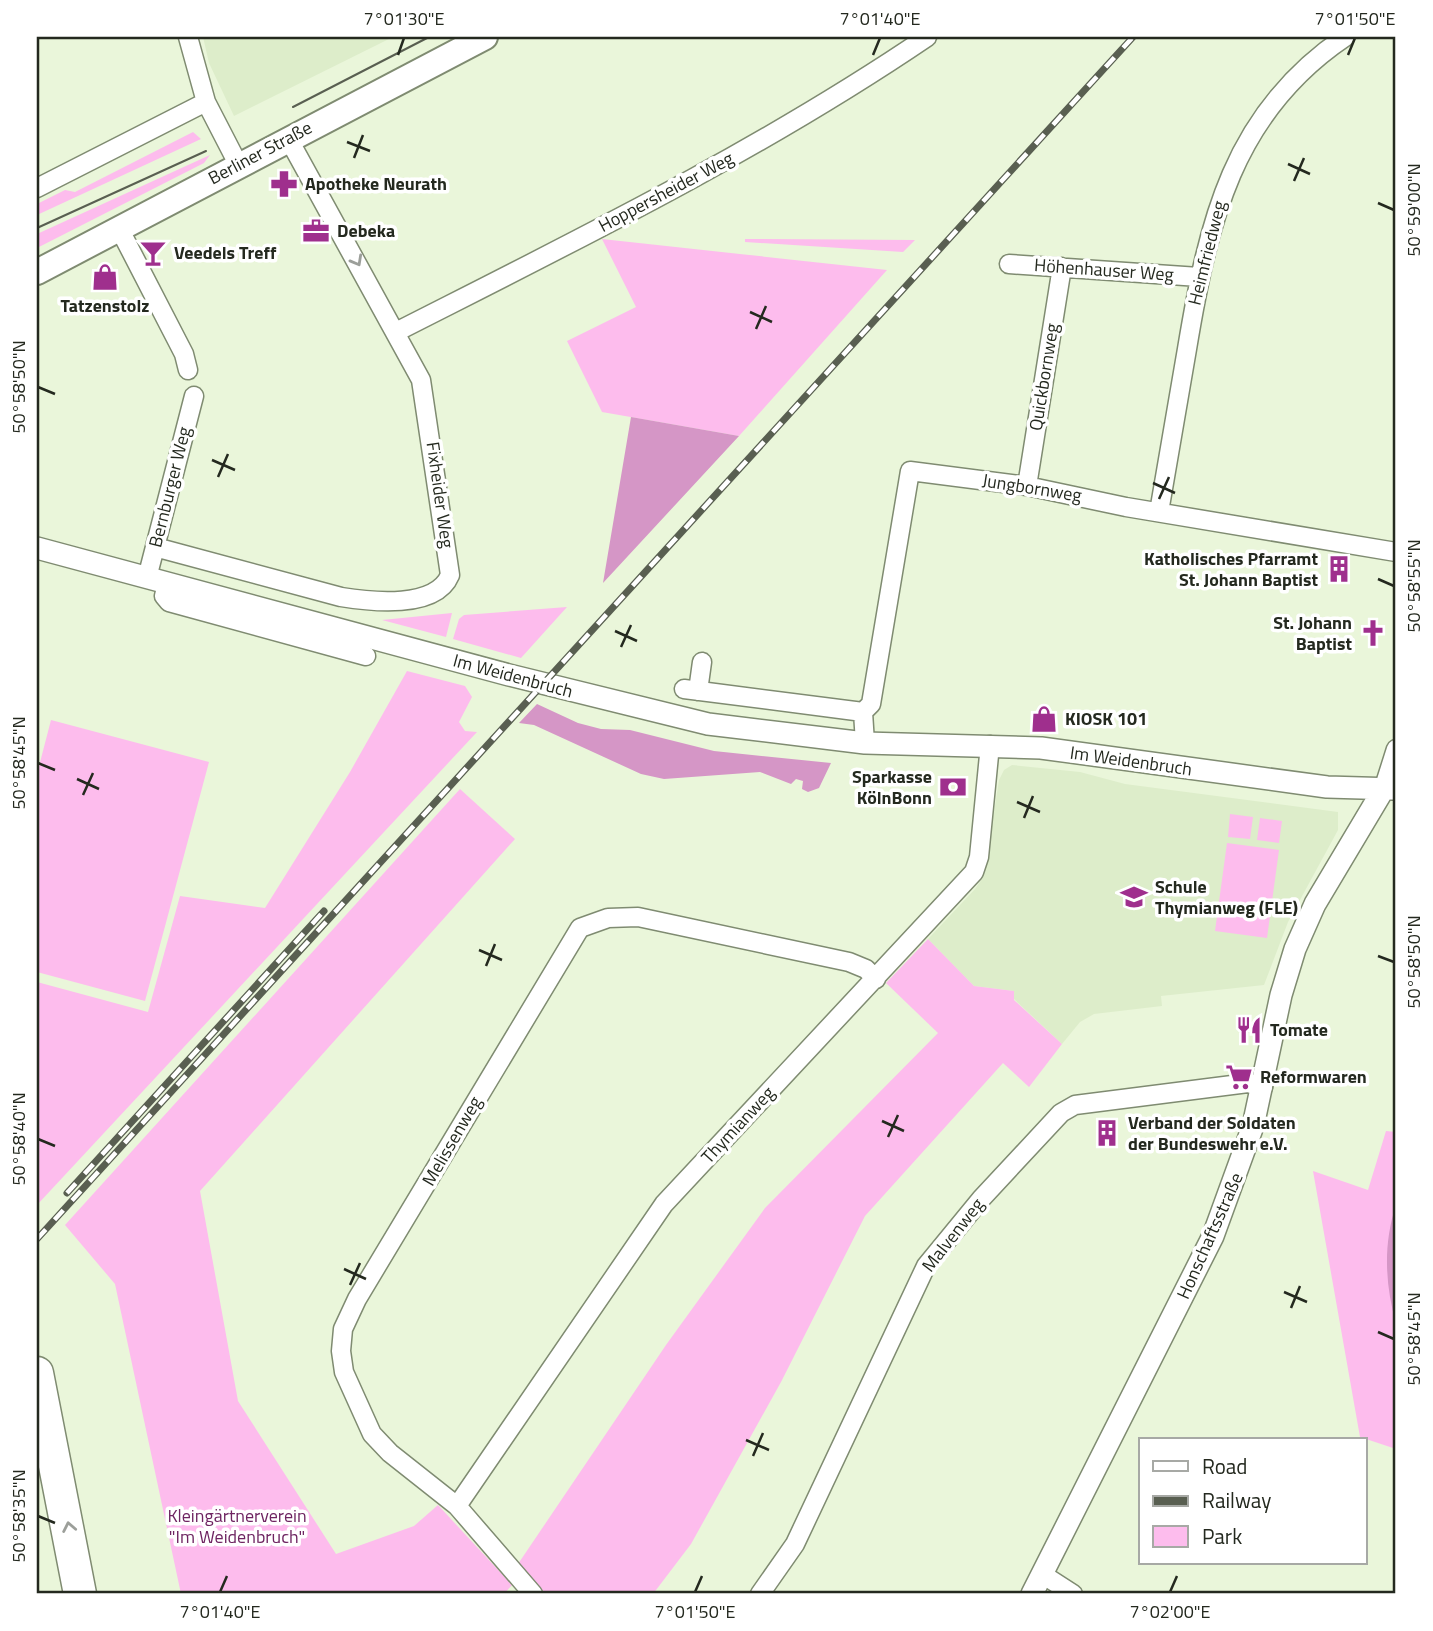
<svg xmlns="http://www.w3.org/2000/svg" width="1433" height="1631" font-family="'Titillium Web',sans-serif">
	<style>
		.built { fill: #ddedca }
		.green { fill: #fdbced }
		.forest { fill: #d596c6 }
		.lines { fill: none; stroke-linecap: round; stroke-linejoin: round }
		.minor-casing { stroke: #7f8b71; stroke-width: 21 }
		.tertiary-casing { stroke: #7f8b71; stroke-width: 24 }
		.secondary-casing { stroke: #7f8b71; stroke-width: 28 }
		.motorway-casing { stroke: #7f8b71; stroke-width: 35 }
		.minor { stroke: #fff; stroke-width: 18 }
		.tertiary { stroke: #fff; stroke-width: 21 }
		.secondary { stroke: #fff; stroke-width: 24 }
		.motorway { stroke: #fff; stroke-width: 32 }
		.tram { stroke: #595f51; stroke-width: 2 }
		.rail-casing { stroke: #595f51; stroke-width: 7 }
		.rail { stroke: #fff; stroke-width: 4.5; stroke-dasharray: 13; stroke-linecap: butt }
		.oneway { stroke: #9c9f9a }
		.ticks { fill: none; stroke: #24291f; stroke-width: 2.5 }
		.labels { text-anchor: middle; stroke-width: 7; stroke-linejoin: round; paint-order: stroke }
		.street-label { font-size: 18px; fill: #24291f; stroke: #fff }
		.poi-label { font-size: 18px; font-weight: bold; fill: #24291f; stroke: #fff; text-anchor: start }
		.park-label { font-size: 18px; fill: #6e2461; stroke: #fff }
		.neatline { fill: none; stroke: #24291f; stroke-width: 2.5 }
		.ticks-label { font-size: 18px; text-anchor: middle; fill: #24291f }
	</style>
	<rect width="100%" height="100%" fill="#eaf6da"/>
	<path class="built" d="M203,37H393L234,116L209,63Z
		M1012,765L1080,772L1125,784L1338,812V830L1288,922L1264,985L1161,996L1162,1006L1094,1014L1080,1022L1062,1044L1014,999V991L974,986L928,939L975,889L984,876L999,780L1004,770Z"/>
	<path class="green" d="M193,132L201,139L37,215V204L65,190L75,192Z
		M210,155L204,163L37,248V234Z
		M602,239L887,270L739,436L602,412L567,341L636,307Z
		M745,239L915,240L903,252L745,242Z
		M567,607L521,658L453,639L459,619L464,615Z
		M452,613L446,637L382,620Z
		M407,671L465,686L472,697L459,722L465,731L477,732L37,1205V982L148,1012L180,896L265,908L350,772Z
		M51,720L209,762L145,1001L37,972V774Z
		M460,789L515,839L200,1191L238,1401L336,1554L414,1526L438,1505L512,1585L504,1594H181L115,1284L65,1225Z
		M1230,814L1253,817L1250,839L1228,837Z
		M1260,818L1282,821L1279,843L1257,840Z
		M1227,843L1279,850L1267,938L1215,931Z
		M928,939L974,986L1014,991V1000L1062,1044L1029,1087L1003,1063L865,1216L781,1382L691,1544L653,1594H546L518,1564L666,1345L765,1208L938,1033L886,983Z
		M1386,1131L1396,1132V1449L1360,1437L1313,1171L1368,1190Z"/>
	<path class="forest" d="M631,417L739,436L603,583Z
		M537,704L578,723L601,729L630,730L714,751L831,763L819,788L808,792L802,789L803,781L796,779L791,784L760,772L664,779L641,774L534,725L519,723Z
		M1396,1205V1323C1385,1285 1383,1244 1396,1205Z"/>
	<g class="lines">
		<defs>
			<path id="minor" d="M188,37L206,102L238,164
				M37,188L206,102
				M120,230L184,354L188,370
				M1009,264L1199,277
				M396,332C577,240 759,151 927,37
				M1027,486L1062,267
				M1159,512C1168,458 1178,403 1187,349C1208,223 1232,113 1345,37
				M155,547L341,597C372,602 436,609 450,575L421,380L288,138
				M147,578L194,396
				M167,584L164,596L169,602L366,656
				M684,689L863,712
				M698,691L702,662
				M863,712L871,704L910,471L1027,486L1126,507L1396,552
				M863,712L865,743
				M1383,790L1396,749
				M457,1506L664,1204L974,872L979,857L990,745
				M1042,1574L1073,1594
				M533,1594L457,1506L390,1453L372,1434L344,1372L341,1351L343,1329L357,1299L580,928L608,918L638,917L849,962L866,969L876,979
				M760,1594L795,1544L926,1266L981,1199L1061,1113L1075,1105L1248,1083L1263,1087"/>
			<path id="tertiary" d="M37,548L509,675L708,724L865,743L1041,748L1327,787L1396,789
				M1032,1594L1213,1236L1253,1126L1281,995L1295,949L1315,904L1383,790"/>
			<path id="secondary" d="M37,272L485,37"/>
			<path id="motorway" d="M37,1373L80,1594"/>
		</defs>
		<use href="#minor" class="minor-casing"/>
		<use href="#tertiary" class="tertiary-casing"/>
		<use href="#secondary" class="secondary-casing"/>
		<use href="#motorway" class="motorway-casing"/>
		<use href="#minor" class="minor"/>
		<use href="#tertiary" class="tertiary"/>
		<use href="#secondary" class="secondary"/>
		<use href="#motorway" class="motorway"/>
		<path class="tram" d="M293,107L429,37
			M37,228L206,151"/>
		<defs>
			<path id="rail" d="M67,1193L324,911
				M37,1239L1133,37"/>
		</defs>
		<use href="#rail" class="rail-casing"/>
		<use href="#rail" class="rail"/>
	</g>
	<defs><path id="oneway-chevron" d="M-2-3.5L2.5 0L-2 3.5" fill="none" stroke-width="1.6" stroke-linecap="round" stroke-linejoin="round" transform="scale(1.75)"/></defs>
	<g class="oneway">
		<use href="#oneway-chevron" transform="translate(357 261) rotate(61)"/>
		<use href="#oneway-chevron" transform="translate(69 1527) rotate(-101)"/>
	</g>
	<path class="ticks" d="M398,55L404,38M873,55L880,38M1348,55L1355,38M347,142L370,151M354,158L363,135M1288,164L1310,174M1294,181L1304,158M1378,203L1394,210M750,312L772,322M756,329L766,306M38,387L55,394M212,460L235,470M218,477L228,454M1153,483L1175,493M1159,499L1169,477M1378,579L1394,586M615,631L637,641M621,647L631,625M38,763L55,770M77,779L99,789M83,795L93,773M1017,802L1040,812M1024,818L1033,796M479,950L502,960M1378,956L1394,962M486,966L495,944M882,1121L904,1131M888,1137L898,1115M38,1139L55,1146M344,1269L366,1279M350,1285L360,1263M1284,1292L1307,1302M1291,1308L1300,1286M1378,1332L1394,1339M746,1440L769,1450M753,1456L763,1433M38,1516L55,1523M220,1592L227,1576M695,1592L702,1576M1170,1592L1177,1576"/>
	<defs>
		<symbol id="pharmacy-bare" viewBox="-9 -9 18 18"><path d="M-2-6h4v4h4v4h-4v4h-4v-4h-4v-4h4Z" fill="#9f2f8d" stroke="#fff" stroke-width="2.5" paint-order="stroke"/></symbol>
		<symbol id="office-bare" viewBox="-9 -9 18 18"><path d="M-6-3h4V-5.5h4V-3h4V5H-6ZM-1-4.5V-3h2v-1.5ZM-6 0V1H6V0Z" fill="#9f2f8d" stroke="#fff" stroke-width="2.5" paint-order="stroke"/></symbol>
		<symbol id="bar-bare" viewBox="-9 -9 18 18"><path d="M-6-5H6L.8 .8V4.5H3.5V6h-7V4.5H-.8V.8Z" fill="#9f2f8d" stroke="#fff" stroke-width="2.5" paint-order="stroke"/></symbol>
		<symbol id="shop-bare" viewBox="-9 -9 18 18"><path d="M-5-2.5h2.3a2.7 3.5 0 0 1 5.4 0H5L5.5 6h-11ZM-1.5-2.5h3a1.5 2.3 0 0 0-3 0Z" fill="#9f2f8d" stroke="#fff" stroke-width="2.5" paint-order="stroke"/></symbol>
		<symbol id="building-bare" viewBox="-9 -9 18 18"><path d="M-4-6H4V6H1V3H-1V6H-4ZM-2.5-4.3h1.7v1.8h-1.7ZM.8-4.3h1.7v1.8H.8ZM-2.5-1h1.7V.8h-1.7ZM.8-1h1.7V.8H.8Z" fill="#9f2f8d" stroke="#fff" stroke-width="2.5" paint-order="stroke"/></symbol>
		<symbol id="church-bare" viewBox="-9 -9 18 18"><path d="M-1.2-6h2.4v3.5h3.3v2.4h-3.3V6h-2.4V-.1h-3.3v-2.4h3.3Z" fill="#9f2f8d" stroke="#fff" stroke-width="2.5" paint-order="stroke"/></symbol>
		<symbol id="bank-bare" viewBox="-9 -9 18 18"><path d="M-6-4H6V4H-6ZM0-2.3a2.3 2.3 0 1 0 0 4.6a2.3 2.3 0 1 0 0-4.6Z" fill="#9f2f8d" stroke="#fff" stroke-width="2.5" paint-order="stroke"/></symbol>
		<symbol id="school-bare" viewBox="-9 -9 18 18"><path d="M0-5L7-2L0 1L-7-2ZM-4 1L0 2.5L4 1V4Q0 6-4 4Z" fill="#9f2f8d" stroke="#fff" stroke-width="2.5" paint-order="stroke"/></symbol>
		<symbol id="restaurant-bare" viewBox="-9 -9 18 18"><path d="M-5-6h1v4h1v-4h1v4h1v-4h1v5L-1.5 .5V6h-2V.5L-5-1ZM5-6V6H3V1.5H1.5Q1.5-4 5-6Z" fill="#9f2f8d" stroke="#fff" stroke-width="2.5" paint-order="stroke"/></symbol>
		<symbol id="supermarket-bare" viewBox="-9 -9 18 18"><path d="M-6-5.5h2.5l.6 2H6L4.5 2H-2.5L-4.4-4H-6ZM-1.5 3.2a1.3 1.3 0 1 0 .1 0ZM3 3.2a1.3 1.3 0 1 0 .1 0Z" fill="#9f2f8d" stroke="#fff" stroke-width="2.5" paint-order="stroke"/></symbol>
	</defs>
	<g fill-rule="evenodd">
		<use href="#pharmacy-bare" x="265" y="165" width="38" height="38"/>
		<use href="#office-bare" x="297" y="212" width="38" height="38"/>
		<use href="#bar-bare" x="134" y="234" width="38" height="38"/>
		<use href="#shop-bare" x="86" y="258" width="38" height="38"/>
		<use href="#building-bare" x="1320" y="550" width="38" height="38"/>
		<use href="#church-bare" x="1354" y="614" width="38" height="38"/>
		<use href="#shop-bare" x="1025" y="700" width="38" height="38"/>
		<use href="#bank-bare" x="934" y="768" width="38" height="38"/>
		<use href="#school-bare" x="1115" y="878" width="38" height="38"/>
		<use href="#restaurant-bare" x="1230" y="1011" width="38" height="38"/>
		<use href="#supermarket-bare" x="1220" y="1058" width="38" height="38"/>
		<use href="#building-bare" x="1088" y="1114" width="38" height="38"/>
	</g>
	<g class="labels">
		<g class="street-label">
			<text transform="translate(260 153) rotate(-28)" y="6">Berliner Straße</text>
			<text transform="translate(666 192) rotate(-28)" y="6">Hoppersheider Weg</text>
			<text transform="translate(1207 253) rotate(-76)" y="6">Heimfriedweg</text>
			<text transform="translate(1104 270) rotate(4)" y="6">Höhenhauser Weg</text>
			<text transform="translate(1044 377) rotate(-81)" y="6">Quickbornweg</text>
			<text transform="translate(170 487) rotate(-76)" y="6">Bernburger Weg</text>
			<text transform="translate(1032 488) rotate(9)" y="6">Jungbornweg</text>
			<text transform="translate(440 495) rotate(82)" y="6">Fixheider Weg</text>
			<text transform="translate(513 676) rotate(15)" y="6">Im Weidenbruch</text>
			<text transform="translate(1131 761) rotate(8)" y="6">Im Weidenbruch</text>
			<text transform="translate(738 1125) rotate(-47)" y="6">Thymianweg</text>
			<text transform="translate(452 1141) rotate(-60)" y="6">Melissenweg</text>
			<text transform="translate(953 1235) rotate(-52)" y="6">Malvenweg</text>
			<text transform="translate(1210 1236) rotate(-66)" y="6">Honschaftsstraße</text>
		</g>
		<g class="poi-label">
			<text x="305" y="190">Apotheke Neurath</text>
			<text x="337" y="237">Debeka</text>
			<text x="174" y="259">Veedels Treff</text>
			<text x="105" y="312" text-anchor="middle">Tatzenstolz</text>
			<text x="1318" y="565" text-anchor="end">Katholisches Pfarramt<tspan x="1318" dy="21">St. Johann Baptist</tspan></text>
			<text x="1352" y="629" text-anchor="end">St. Johann<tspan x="1352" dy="21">Baptist</tspan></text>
			<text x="1065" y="725">KIOSK 101</text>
			<text x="932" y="783" text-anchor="end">Sparkasse<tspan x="932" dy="21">KölnBonn</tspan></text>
			<text x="1155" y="893">Schule<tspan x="1155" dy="21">Thymianweg (FLE)</tspan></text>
			<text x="1270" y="1036">Tomate</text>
			<text x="1260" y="1083">Reformwaren</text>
			<text x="1128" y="1129">Verband der Soldaten<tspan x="1128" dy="21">der Bundeswehr e.V.</tspan></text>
		</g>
		<g class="park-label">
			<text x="237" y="1522">Kleingärtnerverein<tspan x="237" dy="21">"Im Weidenbruch"</tspan></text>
		</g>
	</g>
	<rect width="1433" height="1631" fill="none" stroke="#ffffff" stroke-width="77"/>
	<rect x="1139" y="1438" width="228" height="126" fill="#ffffff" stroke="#a7a9a5" stroke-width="2"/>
	<rect x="1153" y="1461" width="35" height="10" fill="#ffffff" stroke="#a7a9a5" stroke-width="2"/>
	<text x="1202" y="1474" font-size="21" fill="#24291f">Road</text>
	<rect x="1153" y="1496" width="35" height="10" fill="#595f51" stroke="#a7a9a5" stroke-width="2"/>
	<text x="1202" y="1508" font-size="21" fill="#24291f">Railway</text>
	<rect x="1153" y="1526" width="35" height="21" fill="#fdbced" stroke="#a7a9a5" stroke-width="2"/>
	<text x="1202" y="1544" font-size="21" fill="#24291f">Park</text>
	<rect x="38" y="38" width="1356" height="1554" class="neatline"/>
	<g class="ticks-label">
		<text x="404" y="25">7°01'30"E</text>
		<text x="880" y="25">7°01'40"E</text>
		<text x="1355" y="25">7°01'50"E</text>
		<text transform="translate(1414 210) rotate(-90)" y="6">50°59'00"N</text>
		<text transform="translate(19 387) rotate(-90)" y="6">50°58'50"N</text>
		<text transform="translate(1414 586) rotate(-90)" y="6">50°58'55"N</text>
		<text transform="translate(19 763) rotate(-90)" y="6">50°58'45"N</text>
		<text transform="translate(1414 962) rotate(-90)" y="6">50°58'50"N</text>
		<text transform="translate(19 1139) rotate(-90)" y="6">50°58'40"N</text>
		<text transform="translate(1414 1339) rotate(-90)" y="6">50°58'45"N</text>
		<text transform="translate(19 1516) rotate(-90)" y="6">50°58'35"N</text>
		<text x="220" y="1618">7°01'40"E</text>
		<text x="695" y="1618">7°01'50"E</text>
		<text x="1170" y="1618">7°02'00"E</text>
	</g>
</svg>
